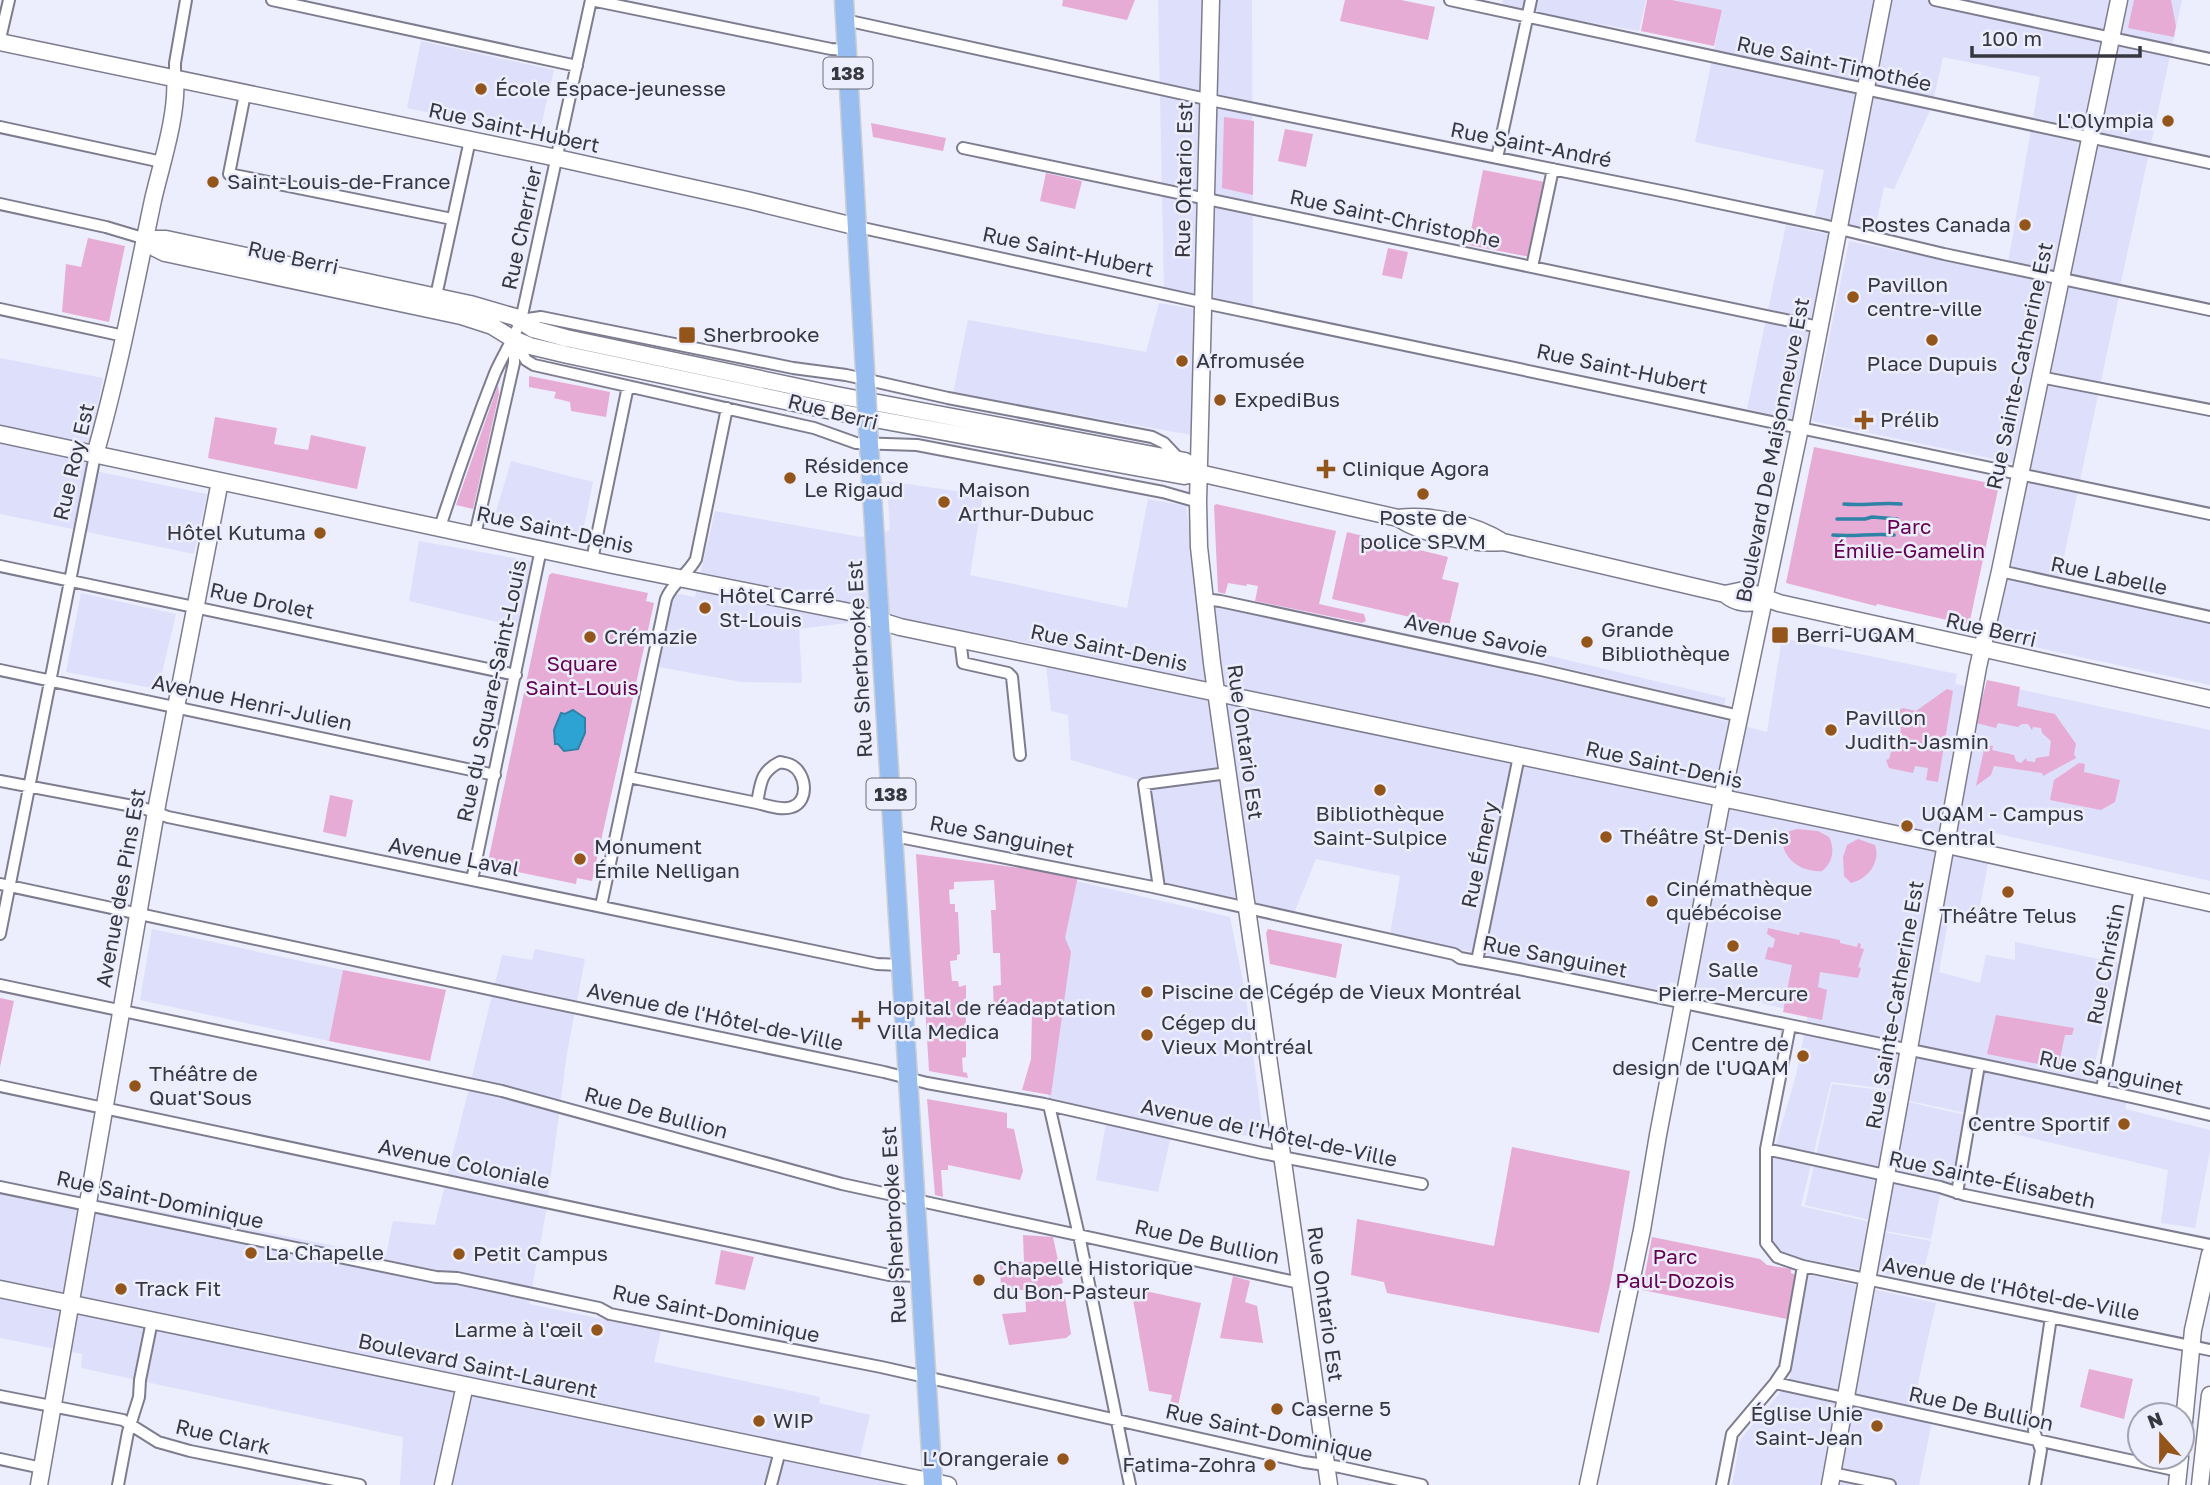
<svg xmlns="http://www.w3.org/2000/svg" width="2210" height="1485" font-family="'Golos Text',sans-serif">
	<style>
		.built { fill: #dedffa }
		.green { fill: #e7acd5 }
		.water { fill: #2ca3d3; stroke: #2f83a7; stroke-width: 2 }
		.lines { fill: none; stroke-linecap: round; stroke-linejoin: round }
		.stream { stroke: #2f83a7; stroke-width: 3.5 }
		.street-casing { stroke: #7d7d8f; stroke-width: 14 }
		.secondary-casing { stroke: #7d7d8f; stroke-width: 19 }
		.primary-casing { stroke: #cfcfd1; stroke-width: 21 }
		.street { stroke: #fff; stroke-width: 10 }
		.secondary { stroke: #fff; stroke-width: 16 }
		.primary { stroke: #98bdf1; stroke-width: 18 }
		.primary-bridge-casing { stroke: #cfcfd1; stroke-width: 21; stroke-linecap: butt }
		.primary-bridge { stroke: #98bdf1; stroke-width: 18 }
		.poi-dot { fill: #935519; stroke: #ecedfd; stroke-width: 2.5 }
		.labels { text-anchor: middle; stroke-width: 5; stroke-linejoin: round; paint-order: stroke }
		.shield { fill: #ecedfd; stroke: #6d6e78; stroke-width: 2 }
		.shield-label { font-size: 19px; font-weight: bold; fill: #37373f }
		.street-label { font-size: 21px; fill: #37373f; stroke: #ecedfd }
		.poi-label { font-size: 21px; fill: #37373f; stroke: #ecedfd; text-anchor: start }
		.park-label { font-size: 21px; fill: #650052; stroke: #ecedfd }
	</style>
	<rect width="100%" height="100%" fill="#ecedfd"/>
	<path class="built" d="M1158,0H1252L1253,307L1164,287Z
		M1503,0H1646L1639,31L1502,7Z
		M1675,0H2182L2120,287L2008,263L2040,77L1943,57L1932,106L1894,189L1884,187L1874,233L1815,216L1824,170L1695,142L1722,11Z
		M421,41L554,70L539,135L407,108Z
		M1786,225L1830,235L1794,419L1747,409Z
		M1849,241L2050,282L2013,463L1812,421Z
		M2066,284L2119,296L2059,580L2210,611V685L1993,638Z
		M1159,303L1194,309L1192,435L953,393L968,320L1146,352Z
		M0,358L103,378L85,469L207,494L194,554L0,514Z
		M511,461L593,482L582,536L495,515Z
		M887,481L983,495L970,575L1127,608L1148,499L1186,506L1198,600L1684,710L1767,732L1782,638L1957,674L1955,684L1990,690L1994,684L2210,730V881L1994,833L1977,921L1949,916L1939,972L1980,983L1986,955L2015,960V942L2119,963L2092,1075L2132,1080L2125,1109L2210,1130V1152L2195,1228L2161,1223L2168,1170L1966,1123L1967,1113L1905,1100L1906,1091L1831,1082L1801,1206L1870,1222V1220L1805,1205L1832,1084L1904,1093V1101L1965,1115L1954,1194H1940L1931,1239L1869,1228V1224L1867,1229L1931,1241L1921,1281L1788,1256L1771,1242V1161L1796,1075L1808,1014L1670,982L1668,992L1390,935L1400,876L1316,859L1294,913L1162,884L1146,782L1071,760L1068,715L1051,711L1044,646L895,617L799,629L802,683L741,682L659,667L673,593L695,597L715,511L861,537L890,530Z
		M419,541L531,561L518,627L409,601Z
		M81,593L176,614L158,689L66,672Z
		M1542,654L1726,698L1724,705L1540,662Z
		M1059,877L1230,917L1245,991L1264,1139L1174,1123L1158,1192L1096,1180L1107,1117L1049,1105L1041,996Z
		M152,929L343,970L329,1041L140,1000Z
		M535,949L585,959L567,1053L546,1212L529,1304L661,1331L654,1362L820,1397L819,1403L870,1415L858,1465L929,1485H400L403,1437L81,1368L82,1354L0,1338V1180L386,1256L393,1221L435,1225L502,955L532,960Z
		M1809,1275L1936,1303L1911,1414L1932,1421L1919,1485H1732L1740,1440L1789,1382Z"/>
	<path class="green" d="M1063,0H1135L1127,20L1062,6Z
		M1345,0H1401L1435,7L1428,40L1340,21Z
		M1647,0H1672L1722,10L1714,46L1641,31Z
		M2134,0H2171L2176,26L2174,37L2128,28Z
		M1224,117L1254,121L1253,195L1222,188Z
		M871,123L946,138L943,151L873,137Z
		M1285,129L1313,134L1306,167L1278,161Z
		M1483,170L1545,182L1530,257L1468,245Z
		M1046,173L1082,181L1075,209L1040,201Z
		M88,238L125,246L109,322L62,312L66,264L81,267Z
		M1388,248L1408,252L1402,279L1382,275Z
		M529,376L610,392L606,417L571,411L570,402L554,398L556,392L529,387Z
		M498,385L499,394L473,509L456,505Z
		M215,417L277,428L274,444L308,450L311,435L366,447L357,489L208,458Z
		M1814,447L1999,485L1969,625L1877,604L1876,606L1786,583Z
		M1216,504L1336,531L1319,604L1364,614L1366,621L1362,623L1255,601L1258,586L1247,584L1246,586L1228,583L1225,594L1218,592L1214,506Z
		M1347,532L1448,557L1442,579L1459,583L1449,626L1332,599Z
		M552,573L648,593L646,601L654,603L592,881L577,878L576,884L493,867L488,862L549,575Z
		M1987,680L2020,687L2017,706L2055,714L2076,744L2074,754L2076,758L2043,776L2042,773L1994,766L1991,775L1976,786L1985,745L1993,746L1992,750L2014,755L2016,761L2021,763L2026,758L2027,761L2035,762L2036,758L2049,756L2051,741L2042,733L2041,728L2033,727L2032,730L2028,724H2022L2018,727L1998,723L1996,728L1976,723Z
		M1947,689L1953,691L1938,782L1926,780L1928,768L1915,766L1913,773L1889,768L1886,760L1889,759L1892,749L1897,748L1901,728L1896,726L1899,719L1896,718L1897,711L1903,708L1916,711Z
		M2079,763L2085,764L2084,772L2120,780L2115,802L2101,810L2050,800L2054,780Z
		M330,795L353,800L346,837L323,832Z
		M1797,829L1818,831L1829,837C1835,849 1833,863 1822,871C1802,873 1780,858 1783,837L1787,832Z
		M1858,839L1875,845C1881,862 1868,879 1851,883L1844,876L1843,857L1847,845Z
		M916,854L1078,876L1065,938L1071,952L1051,1095L1022,1090L1031,1059L1032,1014L994,1012L993,986L1001,985L1000,953H993L991,910H996L994,880L954,882V889L949,890L950,904H955V912H958L960,954L957,955V960L950,961L952,981H958L959,987L966,985V1057L962,1058L963,1072L967,1073L968,1078L929,1071Z
		M1768,928L1799,935L1800,932L1840,940V943L1857,947L1858,943L1861,944L1860,948L1864,949L1858,967L1861,968L1858,978L1820,972L1818,987L1827,990L1822,1020L1783,1012L1792,965L1765,959L1768,947L1773,948L1775,939L1767,934Z
		M1268,929L1342,944L1336,978L1270,964L1266,933Z
		M343,970L446,990L430,1061L329,1041Z
		M0,998L14,1001L0,1067Z
		M1996,1015L2074,1028L2072,1035H2065L2058,1068L1987,1054Z
		M927,1099L1007,1113V1128L1014,1129L1023,1171L1020,1180L948,1165V1170H941L943,1197L935,1195Z
		M1512,1147L1630,1171L1611,1280L1599,1333L1387,1293L1384,1282L1351,1275L1357,1219L1494,1246Z
		M1023,1235L1053,1237L1063,1283L1057,1285L1060,1298L1065,1297L1071,1334L1066,1338L1009,1345L1002,1314L1026,1312L1025,1290H1001L1000,1263L1024,1262Z
		M1652,1237L1760,1259L1767,1265L1791,1269V1273L1796,1275L1787,1319L1642,1290Z
		M721,1250L754,1257L745,1290L715,1284Z
		M1233,1276L1250,1281L1245,1302L1257,1306L1263,1343L1220,1338Z
		M1131,1288L1201,1303L1175,1419L1167,1417L1172,1395L1149,1391Z
		M2089,1369L2133,1379L2124,1419L2080,1407Z"/>
	<path class="water" d="M573,710L585,718V733L578,749L564,751L558,744H555L554,730L561,713L565,714Z"/>
	<g class="lines">
		<path class="stream" d="M1844,504C1864,506 1882,502 1901,504
			M1837,519H1865L1872,517L1897,519
			M1833,535C1854,537 1873,533 1894,535
			M1877,549L1890,551"/>
		<defs>
			<path id="street" d="M272,0L577,66
				M591,0L831,49L847,50
				M1450,0L2210,163
				M1935,0L2210,59
				M845,20L1220,102L1676,194L1823,225L1944,254L2210,310
				M0,39L9,0
				M175,79V63L186,0
				M245,94L229,174L452,219
				M0,127L162,162
				M963,148L1819,327
				M1497,158L1531,0
				M0,204L106,227L146,239
				M858,227L1214,305L2210,514
				M1532,267L1553,169
				M436,296L470,140
				M0,309L124,336
				M521,320L541,317L793,368L846,375L948,398L1152,437L1164,443L1179,459
				M513,339L526,360L534,365L814,428L856,443L917,445L1163,492L1198,502
				M2040,377L2210,410
				M440,527C457,475 475,424 495,373C503,355 514,338 521,320L591,0
				M475,535L514,363V343
				M592,560L628,386
				M0,566L516,675
				M2000,571L2210,617
				M1204,599L1220,601L1541,670L1740,716
				M960,639L963,663L1008,673L1012,677L1020,755
				M0,670L495,775
				M780,762C783,763 788,763 791,765C806,772 810,801 792,807C781,811 767,805 757,803C761,783 760,772 780,762Z
				M629,777L757,803
				M0,781L143,808L168,817L843,957L877,964L902,965
				M894,836L1153,887L1454,954L1460,958C1572,978 1683,1003 1794,1026C1933,1055 2072,1082 2210,1115
				M472,880L541,549
				M0,884L530,998L884,1072L927,1083L1044,1104L1262,1153L1422,1184
				M1159,888L1144,784L1228,773
				M601,906L666,599C672,583 688,574 696,559L727,408
				M0,934L95,455
				M1477,961L1519,756
				M0,985L502,1091L842,1184L1300,1283
				M0,1086L889,1275L920,1276
				M2102,1089L2140,888
				M1049,1105L1080,1240L1130,1485
				M1766,1149L1940,1187L1965,1195L2210,1245
				M0,1187L436,1277L457,1278L599,1308L610,1314L881,1367L1304,1462L1340,1467L1422,1485
				M1957,1193L1979,1065
				M1803,1266L2210,1350
				M1775,1383L2179,1471
				M0,1396L123,1420L158,1442L190,1451L360,1485
				M0,1459L42,1468
				M1832,1473L1890,1485
				M118,1485L128,1432L139,1397L140,1380L152,1321
				M771,1485L780,1451
				M1722,1485L1732,1434L1775,1383L1785,1368L1803,1266L1777,1257L1766,1243V1149L1790,1026
				M2035,1485L2041,1450L2034,1431L2051,1317"/>
			<path id="secondary" d="M1211,0L1198,502L1199,547L1212,663L1329,1485
				M0,42L557,158L747,200L858,227
				M146,239L155,248L165,253L461,316L492,326L513,339L530,346L568,355L837,412L1129,466L1184,476L1199,473L1398,518C1424,535 1472,545 1503,542L1725,594C1736,604 1751,605 1764,599
				M146,239H166L470,304L515,317L533,329L566,338L836,395L1185,461L1199,473
				M0,434L613,565L855,613L900,627L1929,841L2210,903
				M95,455C119,371 135,285 153,200C161,165 178,114 175,79
				M1398,518C1432,514 1474,524 1503,542
				M1725,594L1744,590L1779,603L2210,699
				M0,1289L948,1485
				M2182,1442L2193,1330L2210,1254
				M39,1485L158,800L220,481
				M443,1485L465,1385
				M1588,1485L1642,1230L1658,1135L1722,799L1800,428L1883,0
				M1830,1485L1978,667L2000,571L2119,0
				M2177,1485L2180,1457
				M2200,1485L2210,1395"/>
			<path id="primary" d="M844,0L866,388
				M868,428L933,1485"/>
		</defs>
		<use href="#street" class="street-casing"/>
		<use href="#secondary" class="secondary-casing"/>
		<use href="#primary" class="primary-casing"/>
		<use href="#street" class="street"/>
		<use href="#secondary" class="secondary"/>
		<use href="#primary" class="primary"/>
		<defs>
			<path id="primary-bridge" d="M866,388L868,428"/>
		</defs>
		<use href="#primary-bridge" class="primary-bridge-casing"/>
		<use href="#primary-bridge" class="primary-bridge"/>
	</g>
	<g class="poi-dot">
		<circle cx="481" cy="89" r="7"/>
		<circle cx="2168" cy="121" r="7"/>
		<circle cx="213" cy="182" r="7"/>
		<circle cx="2025" cy="225" r="7"/>
		<circle cx="1853" cy="297" r="7"/>
		<rect x="678" y="326" width="18" height="18" rx="3.5"/>
		<circle cx="1932" cy="340" r="7"/>
		<circle cx="1182" cy="361" r="7"/>
		<circle cx="1220" cy="400" r="7"/>
		<path d="M1860.5 409.5h7v7h7v7h-7v7h-7v-7h-7v-7h7z"/>
		<path d="M1322.5 458.5h7v7h7v7h-7v7h-7v-7h-7v-7h7z"/>
		<circle cx="790" cy="478" r="7"/>
		<circle cx="1423" cy="494" r="7"/>
		<circle cx="944" cy="502" r="7"/>
		<circle cx="320" cy="533" r="7"/>
		<circle cx="705" cy="608" r="7"/>
		<rect x="1771" y="626" width="18" height="18" rx="3.5"/>
		<circle cx="590" cy="637" r="7"/>
		<circle cx="1587" cy="642" r="7"/>
		<circle cx="1831" cy="730" r="7"/>
		<circle cx="1380" cy="790" r="7"/>
		<circle cx="1907" cy="826" r="7"/>
		<circle cx="1606" cy="837" r="7"/>
		<circle cx="580" cy="859" r="7"/>
		<circle cx="2008" cy="892" r="7"/>
		<circle cx="1652" cy="901" r="7"/>
		<circle cx="1733" cy="946" r="7"/>
		<circle cx="1147" cy="992" r="7"/>
		<path d="M857.5 1009.5h7v7h7v7h-7v7h-7v-7h-7v-7h7z"/>
		<circle cx="1147" cy="1035" r="7"/>
		<circle cx="1803" cy="1056" r="7"/>
		<circle cx="135" cy="1086" r="7"/>
		<circle cx="2124" cy="1124" r="7"/>
		<circle cx="251" cy="1253" r="7"/>
		<circle cx="459" cy="1254" r="7"/>
		<circle cx="979" cy="1280" r="7"/>
		<circle cx="121" cy="1289" r="7"/>
		<circle cx="597" cy="1330" r="7"/>
		<circle cx="1277" cy="1409" r="7"/>
		<circle cx="759" cy="1421" r="7"/>
		<circle cx="1877" cy="1426" r="7"/>
		<circle cx="1063" cy="1459" r="7"/>
		<circle cx="1270" cy="1465" r="7"/>
	</g>
	<g class="labels">
		<g class="shield">
			<rect x="823.5" y="57.5" width="49" height="31" rx="5"/>
			<rect x="866.5" y="778.5" width="49" height="31" rx="5"/>
		</g>
		<g class="shield-label">
			<text x="848" y="80">138</text>
			<text x="891" y="801">138</text>
		</g>
		<g class="street-label">
			<text transform="translate(1834 64) rotate(12)" y="7">Rue Saint-Timothée</text>
			<text transform="translate(514 128) rotate(12)" y="7">Rue Saint-Hubert</text>
			<text transform="translate(1531 145) rotate(11)" y="7">Rue Saint-André</text>
			<text transform="translate(1184 180) rotate(-89)" y="7">Rue Ontario Est</text>
			<text transform="translate(1395 219) rotate(12)" y="7">Rue Saint-Christophe</text>
			<text transform="translate(522 228) rotate(-78)" y="7">Rue Cherrier</text>
			<text transform="translate(1068 252) rotate(12)" y="7">Rue Saint-Hubert</text>
			<text transform="translate(293 258) rotate(12)" y="7">Rue Berri</text>
			<text transform="translate(2020 366) rotate(-78)" y="7">Rue Sainte-Catherine Est</text>
			<text transform="translate(1622 369) rotate(12)" y="7">Rue Saint-Hubert</text>
			<text transform="translate(833 412) rotate(14)" y="7">Rue Berri</text>
			<text transform="translate(1773 450) rotate(-79)" y="7">Boulevard De Maisonneuve Est</text>
			<text transform="translate(74 462) rotate(-77)" y="7">Rue Roy Est</text>
			<text transform="translate(555 530) rotate(12)" y="7">Rue Saint-Denis</text>
			<text transform="translate(2109 576) rotate(12)" y="7">Rue Labelle</text>
			<text transform="translate(262 601) rotate(12)" y="7">Rue Drolet</text>
			<text transform="translate(1991 630) rotate(13)" y="7">Rue Berri</text>
			<text transform="translate(1476 636) rotate(12)" y="7">Avenue Savoie</text>
			<text transform="translate(1109 648) rotate(12)" y="7">Rue Saint-Denis</text>
			<text transform="translate(860 659) rotate(-93)" y="7">Rue Sherbrooke Est</text>
			<text transform="translate(492 691) rotate(-78)" y="7">Rue du Square-Saint-Louis</text>
			<text transform="translate(252 703) rotate(12)" y="7">Avenue Henri-Julien</text>
			<text transform="translate(1245 742) rotate(82)" y="7">Rue Ontario Est</text>
			<text transform="translate(1664 765) rotate(12)" y="7">Rue Saint-Denis</text>
			<text transform="translate(1002 837) rotate(11)" y="7">Rue Sanguinet</text>
			<text transform="translate(1480 855) rotate(-78)" y="7">Rue Émery</text>
			<text transform="translate(454 857) rotate(11)" y="7">Avenue Laval</text>
			<text transform="translate(121 888) rotate(-80)" y="7">Avenue des Pins Est</text>
			<text transform="translate(1555 957) rotate(11)" y="7">Rue Sanguinet</text>
			<text transform="translate(2106 964) rotate(-79)" y="7">Rue Christin</text>
			<text transform="translate(1895 1005) rotate(-80)" y="7">Rue Sainte-Catherine Est</text>
			<text transform="translate(715 1017) rotate(12)" y="7">Avenue de l'Hôtel-de-Ville</text>
			<text transform="translate(2111 1073) rotate(12)" y="7">Rue Sanguinet</text>
			<text transform="translate(656 1113) rotate(15)" y="7">Rue De Bullion</text>
			<text transform="translate(1269 1133) rotate(12)" y="7">Avenue de l'Hôtel-de-Ville</text>
			<text transform="translate(464 1164) rotate(12)" y="7">Avenue Coloniale</text>
			<text transform="translate(1992 1180) rotate(12)" y="7">Rue Sainte-Élisabeth</text>
			<text transform="translate(160 1200) rotate(12)" y="7">Rue Saint-Dominique</text>
			<text transform="translate(894 1225) rotate(-93)" y="7">Rue Sherbrooke Est</text>
			<text transform="translate(1207 1242) rotate(12)" y="7">Rue De Bullion</text>
			<text transform="translate(2011 1289) rotate(11)" y="7">Avenue de l'Hôtel-de-Ville</text>
			<text transform="translate(1325 1304) rotate(82)" y="7">Rue Ontario Est</text>
			<text transform="translate(716 1314) rotate(12)" y="7">Rue Saint-Dominique</text>
			<text transform="translate(478 1366) rotate(12)" y="7">Boulevard Saint-Laurent</text>
			<text transform="translate(1981 1409) rotate(12)" y="7">Rue De Bullion</text>
			<text transform="translate(1269 1433) rotate(12)" y="7">Rue Saint-Dominique</text>
			<text transform="translate(223 1437) rotate(13)" y="7">Rue Clark</text>
		</g>
		<g class="poi-label">
			<text x="495" y="96">École Espace-jeunesse</text>
			<text x="2154" y="128" text-anchor="end">L'Olympia</text>
			<text x="227" y="189">Saint-Louis-de-France</text>
			<text x="2011" y="232" text-anchor="end">Postes Canada</text>
			<text x="1867" y="292">Pavillon<tspan x="1867" dy="24">centre-ville</tspan></text>
			<text x="703" y="342">Sherbrooke</text>
			<text x="1196" y="368">Afromusée</text>
			<text x="1932" y="371" text-anchor="middle">Place Dupuis</text>
			<text x="1234" y="407">ExpediBus</text>
			<text x="1880" y="427">Prélib</text>
			<text x="804" y="473">Résidence<tspan x="804" dy="24">Le Rigaud</tspan></text>
			<text x="1342" y="476">Clinique Agora</text>
			<text x="958" y="497">Maison<tspan x="958" dy="24">Arthur-Dubuc</tspan></text>
			<text x="1423" y="525" text-anchor="middle">Poste de<tspan x="1423" dy="24">police SPVM</tspan></text>
			<text x="306" y="540" text-anchor="end">Hôtel Kutuma</text>
			<text x="719" y="603">Hôtel Carré<tspan x="719" dy="24">St-Louis</tspan></text>
			<text x="1601" y="637">Grande<tspan x="1601" dy="24">Bibliothèque</tspan></text>
			<text x="1796" y="642">Berri-UQAM</text>
			<text x="604" y="644">Crémazie</text>
			<text x="1845" y="725">Pavillon<tspan x="1845" dy="24">Judith-Jasmin</tspan></text>
			<text x="1380" y="821" text-anchor="middle">Bibliothèque<tspan x="1380" dy="24">Saint-Sulpice</tspan></text>
			<text x="1921" y="821">UQAM - Campus<tspan x="1921" dy="24">Central</tspan></text>
			<text x="1620" y="844">Théâtre St-Denis</text>
			<text x="594" y="854">Monument<tspan x="594" dy="24">Émile Nelligan</tspan></text>
			<text x="1666" y="896">Cinémathèque<tspan x="1666" dy="24">québécoise</tspan></text>
			<text x="2008" y="923" text-anchor="middle">Théâtre Telus</text>
			<text x="1733" y="977" text-anchor="middle">Salle<tspan x="1733" dy="24">Pierre-Mercure</tspan></text>
			<text x="1161" y="999">Piscine de Cégép de Vieux Montréal</text>
			<text x="877" y="1015">Hopital de réadaptation<tspan x="877" dy="24">Villa Medica</tspan></text>
			<text x="1161" y="1030">Cégep du<tspan x="1161" dy="24">Vieux Montréal</tspan></text>
			<text x="1789" y="1051" text-anchor="end">Centre de<tspan x="1789" dy="24">design de l'UQAM</tspan></text>
			<text x="149" y="1081">Théâtre de<tspan x="149" dy="24">Quat'Sous</tspan></text>
			<text x="2110" y="1131" text-anchor="end">Centre Sportif</text>
			<text x="265" y="1260">La Chapelle</text>
			<text x="473" y="1261">Petit Campus</text>
			<text x="993" y="1275">Chapelle Historique<tspan x="993" dy="24">du Bon-Pasteur</tspan></text>
			<text x="135" y="1296">Track Fit</text>
			<text x="583" y="1337" text-anchor="end">Larme à l'œil</text>
			<text x="1291" y="1416">Caserne 5</text>
			<text x="1863" y="1421" text-anchor="end">Église Unie<tspan x="1863" dy="24">Saint-Jean</tspan></text>
			<text x="773" y="1428">WIP</text>
			<text x="1049" y="1466" text-anchor="end">L’Orangeraie</text>
			<text x="1256" y="1472" text-anchor="end">Fatima-Zohra</text>
		</g>
		<g class="park-label">
			<text x="1909" y="534">Parc<tspan x="1909" dy="24">Émilie-Gamelin</tspan></text>
			<text x="582" y="671">Square<tspan x="582" dy="24">Saint-Louis</tspan></text>
			<text x="1675" y="1264">Parc<tspan x="1675" dy="24">Paul-Dozois</tspan></text>
		</g>
	</g>
	<g transform="translate(2161 1436) rotate(339)"><circle r="33" fill="#ecedfd" stroke="#a4a4b1" stroke-width="2"/>
	<path d="M0-5L12 26L0 18L-12 26Z" fill="#935519"/>
	<text y="-10" font-size="19" font-weight="bold" text-anchor="middle" fill="#37373f">N</text>
	</g>
	<path d="M1972 46v10h168v-10" fill="none" stroke="#37373f" stroke-width="3.5"/>
	<text x="1982" y="46" font-size="21" fill="#37373f" stroke="#ecedfd" stroke-width="5" paint-order="stroke">100 m</text>
</svg>
